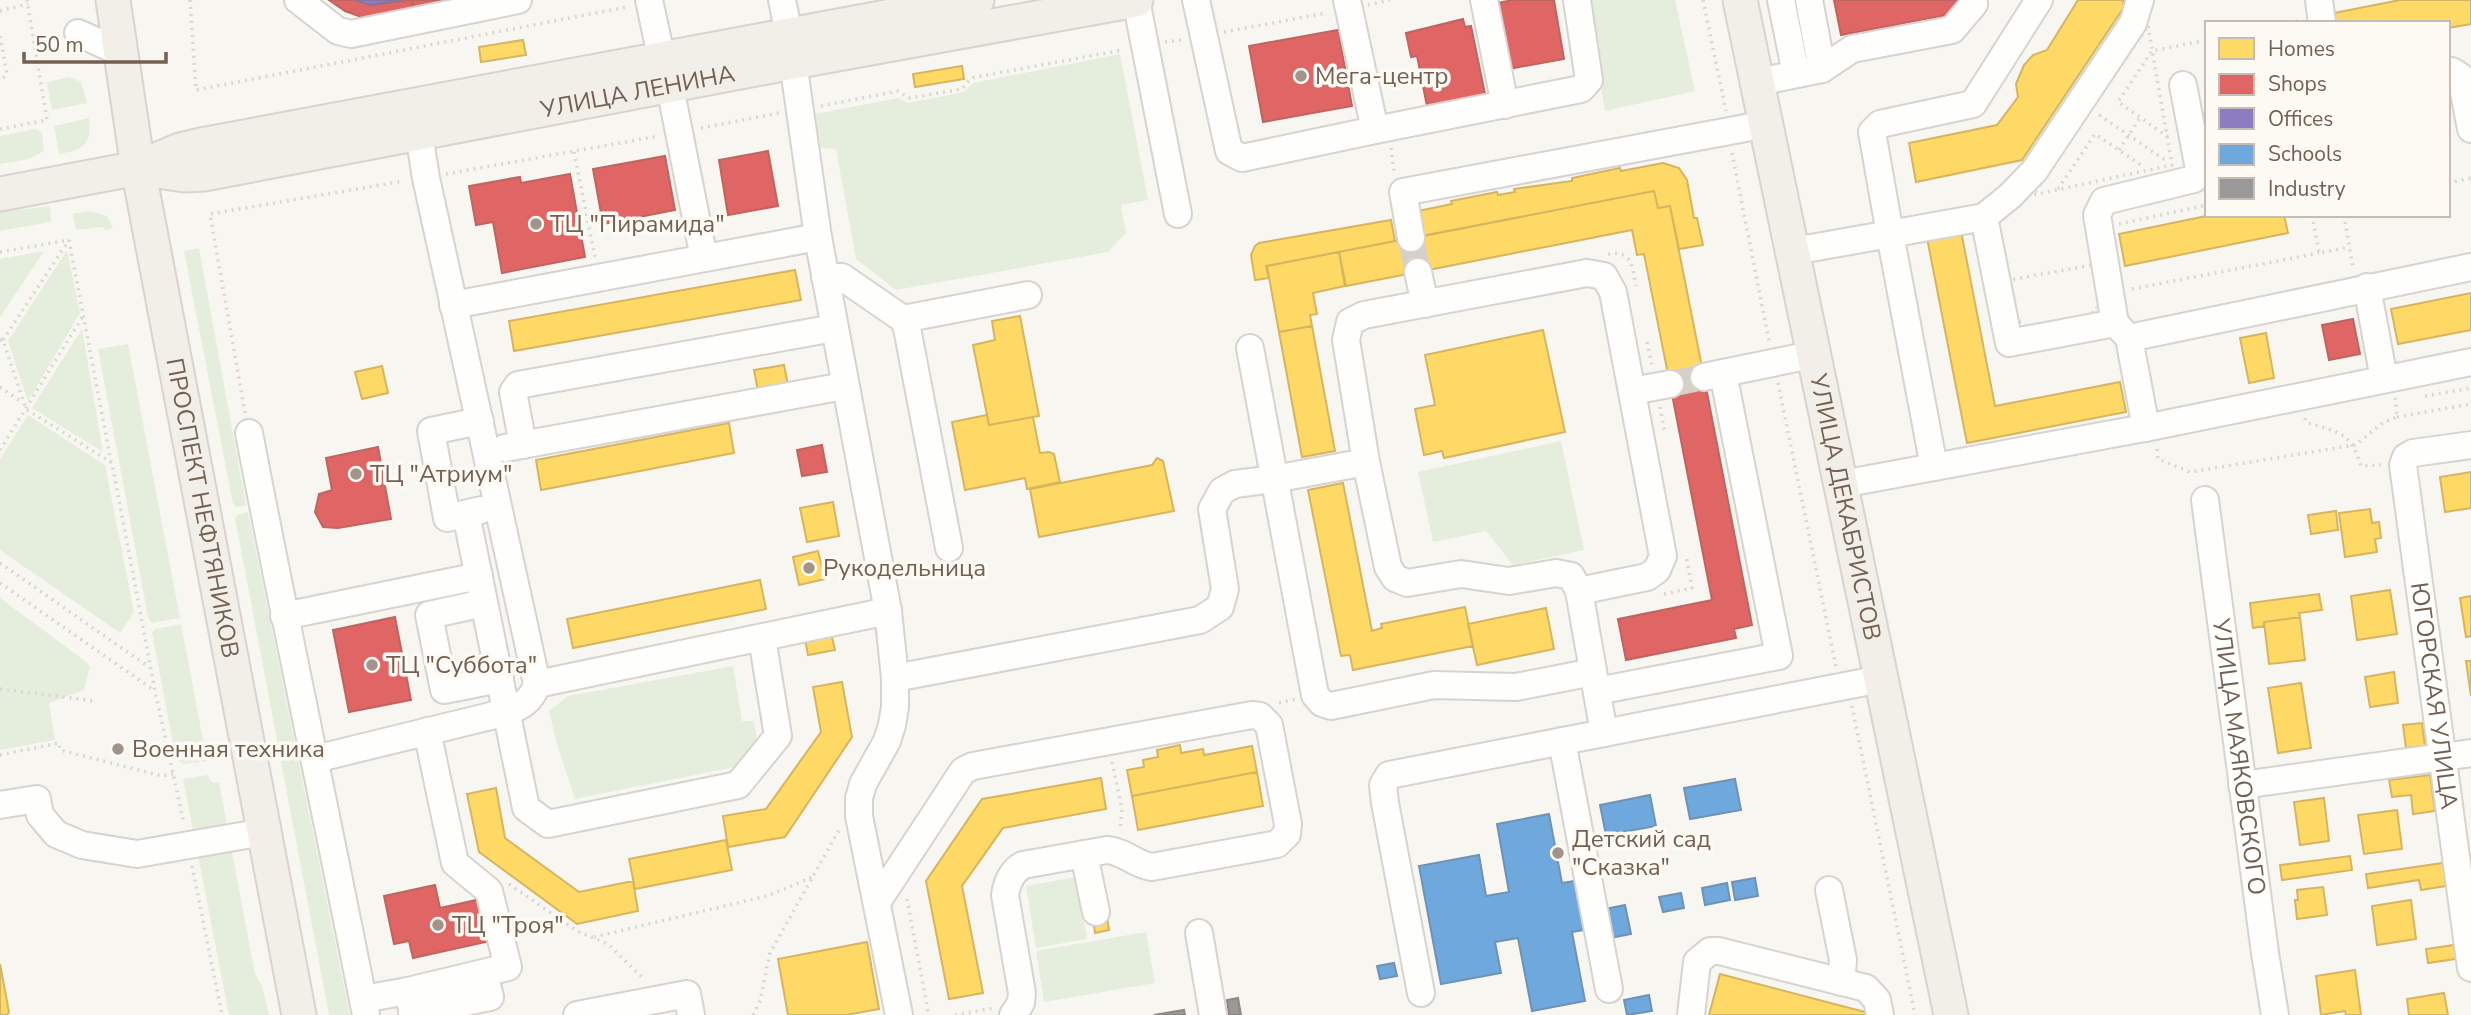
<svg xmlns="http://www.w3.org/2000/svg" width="2471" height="1015" font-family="'Nunito Sans',sans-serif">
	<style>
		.green { fill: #e5eedd }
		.homes { fill: #ffd966; stroke: #d5b560; stroke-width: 2 }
		.shops { fill: #e06666; stroke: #c06460; stroke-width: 2 }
		.offices { fill: #8e7cc3; stroke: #8674a1; stroke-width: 2 }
		.schools { fill: #6fa8dc; stroke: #7092b3; stroke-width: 2 }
		.industry { fill: #999; stroke: #8e8884; stroke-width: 2 }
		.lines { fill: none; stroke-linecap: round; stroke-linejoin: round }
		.minor-tunnel { stroke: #d7d0c9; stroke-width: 26; stroke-dasharray: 26 13; stroke-linecap: butt }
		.minor-casing { stroke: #d7d3cf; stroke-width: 30 }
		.major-casing { stroke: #d9d3ce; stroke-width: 37 }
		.path { stroke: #dad6d0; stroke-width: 3.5; stroke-dasharray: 2 5; stroke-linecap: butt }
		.minor { stroke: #fefefd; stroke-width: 26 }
		.major { stroke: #f2efe8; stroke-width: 33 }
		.poi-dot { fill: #a2948a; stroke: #fdfaf4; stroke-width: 2.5 }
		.labels { text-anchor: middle; stroke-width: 7; stroke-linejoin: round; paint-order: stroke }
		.poi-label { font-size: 24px; fill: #746052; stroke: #fdfaf4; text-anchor: start }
		.street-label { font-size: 24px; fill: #746052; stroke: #fdfaf4 }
	</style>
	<rect width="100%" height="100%" fill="#f8f6f1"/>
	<path class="green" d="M1586,0H1675L1695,91L1605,111Z
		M1120,54L1148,200L1121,205L1126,233L1108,252L896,290L856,259L836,149L821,148L815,114L898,98L908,103L964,92L973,83Z
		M69,77L81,82L87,103L52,110L47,82Z
		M89,118C92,144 84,150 59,154L54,126Z
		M35,129L42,133L44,150C32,161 16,161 0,164V136Z
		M50,206L51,222L0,231V212Z
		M90,211L107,216L113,228L106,230L102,227L76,230L73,214Z
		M199,248L246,505L237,507L233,504L184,251Z
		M67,250L80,313L28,401L8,341Z
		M44,251L0,317V259Z
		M82,329L103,452L32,408Z
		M128,344L180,618L151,623L148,617L98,349Z
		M28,415L105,465L134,612L120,633L0,550V459Z
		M1561,441L1584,550L1513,565L1486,531L1433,542L1418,472Z
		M248,512L350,1015H329L235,518L238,514Z
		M0,598L85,661L90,667L84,690L49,703L55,740L0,750Z
		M181,624L207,761L183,764L176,759L152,633L155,629Z
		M733,666L742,721H754L758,745L740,766L575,799L558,748L549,711L568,696Z
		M208,775L210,780L214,783L219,782L255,974L262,986L269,1015H229L183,779Z
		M1076,877L1087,939L1036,948L1026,886Z
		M1146,932L1155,983L1044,1002L1036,951Z"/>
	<path class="homes" d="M2078,0H2123L2124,7L2022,160L1916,182L1909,143L1997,125L2018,97L2016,84L2024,65L2033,55L2047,50Z
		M2400,0H2471V24L2448,28V23H2336L2334,13Z
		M523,40L526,55L481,62L479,47Z
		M962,66L964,79L915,87L913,74Z
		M1663,163L1679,168L1687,180L1694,218H1697L1703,245L1679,249L1670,206L1658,208L1654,191L1418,237L1413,212L1452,204L1451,201L1497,192L1498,195L1515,192L1514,189L1572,181V178L1620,168L1621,171Z
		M1654,191L1658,208L1670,206L1704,377L1670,384L1644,254L1637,255L1632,230L1418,272L1411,238Z
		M2211,215H2284L2288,233L2125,266L2119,234Z
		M1391,220L1395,241L1266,266L1269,278L1255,280L1251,255L1255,246L1259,243Z
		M1961,231L1995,406L2120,382L2126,412L1967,443L1927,238Z
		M1411,238L1418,272L1346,286L1339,252Z
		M1339,252L1345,286L1313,293L1317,314L1310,315L1312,326L1279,332L1267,266Z
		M795,270L801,300L514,351L509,321Z
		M2471,293V330L2398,344L2391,309Z
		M1020,316L1039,416L989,425L973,345L995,340L992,321Z
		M1312,326L1335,451L1302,457L1279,332Z
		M1543,330L1565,432L1444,458L1442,451L1424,455L1415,409L1435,405L1425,355Z
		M2266,333L2274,378L2249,383L2240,338Z
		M784,365L788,385L758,391L754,370Z
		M382,366L388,393L362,399L355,372Z
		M987,415L989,425L1033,417L1040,453L1049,452L1054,454L1060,482L1027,489L1025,478L965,490L952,422Z
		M729,423L734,453L541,490L536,460Z
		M1157,458L1163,461L1174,511L1039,537L1030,489L1152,465Z
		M2471,472V508L2445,512L2440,477Z
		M1343,483L1372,631L1382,628L1381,624L1465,607L1473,646L1353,670L1350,655L1341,656L1308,490Z
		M833,502L839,536L807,542L800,508Z
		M2370,509L2372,523L2379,522L2381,538L2375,539L2377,552L2345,557L2339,513Z
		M2336,511L2338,530L2311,534L2308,515Z
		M818,551L825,579L799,585L793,557Z
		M760,580L766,609L573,648L567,619Z
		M2390,590L2397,634L2357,640L2351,596Z
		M2319,594L2322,610L2299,613L2300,617L2264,622V626L2253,628L2250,603Z
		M2471,596V636L2466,637L2460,598Z
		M1546,608L1554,649L1477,665L1468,624Z
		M2300,617L2305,660L2269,664L2264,622Z
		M831,633L835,650L808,655L805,639Z
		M2466,661H2471V696Z
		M2394,672L2398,703L2370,707L2365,677Z
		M842,682L852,737L785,837L728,847L723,816L766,809L821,732L813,687Z
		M2301,683L2311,748L2278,753L2268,688Z
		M2422,723L2425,746L2406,748L2403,725Z
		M1180,745L1181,753L1203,749L1204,755L1252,746L1257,772L1132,796L1127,770L1144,767L1143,760L1158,757L1157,750Z
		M1257,772L1263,806L1138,830L1132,796Z
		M2430,775L2435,811L2413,814L2411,795L2392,797L2389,780Z
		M1101,778L1106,809L1003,828L962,886L983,993L949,999L926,881L982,799Z
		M496,788L505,838L579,892L633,881L638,911L577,924L479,852L467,794Z
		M2324,798L2329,841L2300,845L2294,802Z
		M2397,810L2402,849L2364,854L2358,815Z
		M726,840L732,870L635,889L629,859Z
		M2350,856L2352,870L2282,880L2280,865Z
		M2443,863L2446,886L2421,890L2419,880L2368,888L2366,874Z
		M2323,887L2327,915L2297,919L2295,900H2298L2297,890Z
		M2411,900L2416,939L2377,945L2372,906Z
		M1107,917L1109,930L1095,933L1093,919Z
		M867,942L879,1009L846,1015H788L778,959Z
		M2454,945L2456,959L2428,963L2426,949Z
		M0,964L9,1012L7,1015H0Z
		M2355,970L2361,1015H2346L2345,1011L2321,1015L2316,976Z
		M1720,974L1869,1013V1015H1709Z
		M2444,993L2448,1015H2409L2407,999Z"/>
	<path class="shops" d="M329,0H356L370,5L412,0L414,10L367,19L345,11Z
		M412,0H468L414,10Z
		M1513,0H1554L1564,59L1503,70L1492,4Z
		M1834,0H1961L1963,12L1841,35Z
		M1463,19L1465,27L1471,26L1486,99L1428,111L1417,56L1411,57L1406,33Z
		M1338,30L1352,106L1263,122L1249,46Z
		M768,151L778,206L728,215L719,160Z
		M665,156L675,210L603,224L593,169Z
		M570,174L585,257L502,273L493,222L476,225L469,186L520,177L521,183Z
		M2353,319L2360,354L2329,360L2322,325Z
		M1704,377L1752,625L1734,629L1736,638L1626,660L1618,619L1712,600L1670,384Z
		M822,445L827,472L802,476L797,450Z
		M378,447L391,519L338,528L323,527L315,512L319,494L332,490L326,458Z
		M395,617L411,700L349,712L333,630Z
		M435,885L440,908L481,899L490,941L413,958L409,941L394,944L384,896Z"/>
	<path class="offices" d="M356,0H402L370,5Z"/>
	<path class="schools" d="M1735,779L1741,810L1690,819L1684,788Z
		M1650,795L1656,826L1606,835L1600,805Z
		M1549,814L1562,883L1575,881L1584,930L1572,932L1585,1001L1532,1011L1518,938L1495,942L1501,973L1441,984L1419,866L1479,855L1486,896L1509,892L1497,824Z
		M1755,878L1758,896L1735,900L1732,882Z
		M1727,883L1730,900L1705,905L1702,888Z
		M1681,893L1684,908L1663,912L1659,897Z
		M1625,905L1631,934L1610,938L1605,909Z
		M1394,963L1397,976L1380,979L1377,966Z
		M1649,995L1652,1011L1627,1015L1624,1000Z"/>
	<path class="industry" d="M1238,998L1241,1015H1229L1227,1000Z
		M1184,1010L1185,1015H1154Z"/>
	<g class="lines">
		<path class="minor-tunnel" d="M1411,238L1418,272
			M1670,384L1704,377"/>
		<defs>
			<g id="minor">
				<path d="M298,0L338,31L351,34L518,0"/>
				<path d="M649,0L662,60"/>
				<path d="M782,0L789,34"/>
				<path d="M1136,0L1178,214"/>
				<path d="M1196,0L1229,151L1242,158L1375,130L1347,0"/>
				<path d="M1484,0L1505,105"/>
				<path d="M1781,0L1796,74"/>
				<path d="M1809,0L1822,69"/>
				<path d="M2319,0L2322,23"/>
				<path d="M78,33L120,52"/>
				<path d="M793,62L818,237L888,611L895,678V707L892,725L887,741L863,784L859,798V816L899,1015"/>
				<path d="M2448,71H2452L2461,77L2471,129"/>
				<path d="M1758,82L1822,69L1852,49L1952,30L1974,4L1973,0"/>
				<path d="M670,87L704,258"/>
				<path d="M1375,130L1581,89L1589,80L1577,0"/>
				<path d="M1984,217L2010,196L2035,170L2133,23L2140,0"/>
				<path d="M1411,238L1403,192L1767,124"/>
				<path d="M1794,251L1890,234L1872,132L1880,124L1973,104L2039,0"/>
				<path d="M1418,272L1425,304"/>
				<path d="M825,277H842L903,319L907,328L949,548"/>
				<path d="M2367,287L2384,379"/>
				<path d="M453,305L818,237"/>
				<path d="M903,319L1028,295"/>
				<path d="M2115,323L2097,215L2104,201L2194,179L2199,169L2183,85"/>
				<path d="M2129,338L2471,267"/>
				<path d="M1250,348L1315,695L1322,703L1331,706L1434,685L1516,687L1593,672"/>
				<path d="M1704,377L1816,354"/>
				<path d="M1632,391L1670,384"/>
				<path d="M480,421L431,431L447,518L481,510"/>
				<path d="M249,433C286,627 328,821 366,1015"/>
				<path d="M523,445L513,392L518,385L834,328"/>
				<path id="s1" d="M2471,445L2413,453L2406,457L2403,465L2471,968"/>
				<path d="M505,448L844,386"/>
				<path d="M1934,467L1890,234L1984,217L2009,343L2115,323L2129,338L2146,428"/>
				<path d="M1842,484L2155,426L2471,362"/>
				<path id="s2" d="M2205,500L2265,953L2275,1015"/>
				<path d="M466,514L526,808L548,824L738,785L778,736L762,638"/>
				<path d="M1579,591L1647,577L1657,570L1663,556L1613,292L1604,276L1587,273L1364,315L1350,322L1346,340L1366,462L1388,567L1395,578L1407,583L1461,574L1509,581L1556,573L1571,576L1579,591L1604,733L1881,679"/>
				<path d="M484,603L429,615L444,690L500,679"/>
				<path d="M284,616L479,576"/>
				<path d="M895,678L1200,620L1220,607L1225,589L1212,509L1222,491L1235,484L1274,479L1366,462"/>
				<path d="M537,684L888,611"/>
				<path d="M1597,691L1779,656L1723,373"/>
				<path d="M1562,741L1609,989"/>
				<path d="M315,759L507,712C522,706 532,700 537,684L426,178L419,134"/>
				<path d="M2242,785L2471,753"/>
				<path d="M0,805L37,799L40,815L56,834L82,845L137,854L264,832"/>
				<path d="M1084,854L1096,912"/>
				<path d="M1829,890L1843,960L1841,982"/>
				<path d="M877,902L963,771L973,766L1252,715L1260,716L1269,725L1288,824L1287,834L1277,844L1152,867C1136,865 1124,851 1107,850L1023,865C1012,871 1007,882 1005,895L1022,993L1021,1003L1013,1015"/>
				<path d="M1199,933L1213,1015"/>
				<path d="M408,991L508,967L489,891L455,863L427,731"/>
				<path d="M1421,993L1385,803L1383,785L1389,775L1604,733"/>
				<path d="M363,999L408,991L412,1009"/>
				<path d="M412,1013L490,997L484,973"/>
				<path d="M577,1015L687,994L691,1015"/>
				<path d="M1691,1015L1697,962L1710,951H1719L1866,988L1877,1000L1880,1015"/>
			</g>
			<g id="major">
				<path id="s3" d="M113,0L138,168L299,1015"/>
				<path id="s4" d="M1740,0L1951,1015"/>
				<path id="s5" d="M138,168L184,175L204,174L793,62L1136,0"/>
				<path d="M0,194L138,168L180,150L201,145L977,0"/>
			</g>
		</defs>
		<use href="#minor" class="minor-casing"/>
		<use href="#major" class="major-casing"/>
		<path class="path" d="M190,0L196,90L627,7
			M1703,0L1726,111
			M1368,5L1390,0
			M0,11L28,4
			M2289,23L2301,20
			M2148,26L2172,165L2033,195Z
			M1224,32L1326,13
			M0,36L7,74L0,81
			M1165,42L1182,40
			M821,106L898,91L909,98L962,89L971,78L1123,50
			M2099,115L2168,162
			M701,128L779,113
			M0,129L47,120L27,0
			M2168,137L2118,102L2152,51L2207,40
			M1391,148L1394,172
			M2119,150L2140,118
			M574,152L595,257
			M1732,153L1769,341
			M446,174L659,136
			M2448,183L2471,178
			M2058,189L2095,134L2144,167
			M2312,215L2319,253L2350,247
			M2344,215L2353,268
			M2119,224L2207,205
			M69,240L111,462
			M0,252L69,240
			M1608,254C1632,250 1632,266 1636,286
			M2092,265L2098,300L2097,309L2089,316L2031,327L2021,324L2016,315L2009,280Z
			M2132,289L2319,253
			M0,340H3L26,409L112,463L155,691L184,824
			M3,340L69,240
			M1647,342L1652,365
			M1778,383L1836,667
			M0,387L23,403
			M2425,396L2471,388
			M1660,407L1665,434
			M245,413L210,214L404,181
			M2397,417L2471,404
			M2305,418L2306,422C2338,433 2350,430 2361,466L2381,465
			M2157,449L2158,459L2190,472L2355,445L2384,422L2397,417L2395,398
			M0,450L83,316
			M0,563L149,667
			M0,583L155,691
			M1664,594L1692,588L1686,555
			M0,689L95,701
			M1279,703L1296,699
			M1852,706L1915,1015
			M0,755L59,743L60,750L162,776L173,774
			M1112,762L1122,809L1120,830
			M192,866L222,1015
			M509,884L577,931L608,944L645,980
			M907,899L928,1011L931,1015
			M594,937L767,896L815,876
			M753,1015L760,1001L770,953L839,830
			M955,1015L994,1008"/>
		<use href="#minor" class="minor"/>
		<use href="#major" class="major"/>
	</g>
	<g class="poi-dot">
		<circle cx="1301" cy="76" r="7"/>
		<circle cx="536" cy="224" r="7"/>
		<circle cx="356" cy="474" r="7"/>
		<circle cx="809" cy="568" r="7"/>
		<circle cx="372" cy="665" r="7"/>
		<circle cx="118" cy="749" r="7"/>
		<circle cx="1558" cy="853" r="7"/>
		<circle cx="438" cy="925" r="7"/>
	</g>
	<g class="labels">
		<g class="poi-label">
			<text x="1315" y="84">Мега-центр</text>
			<text x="550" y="232">ТЦ "Пирамида"</text>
			<text x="370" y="482">ТЦ "Атриум"</text>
			<text x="823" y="576">Рукодельница</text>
			<text x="386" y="673">ТЦ "Суббота"</text>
			<text x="132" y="757">Военная техника</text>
			<text x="1572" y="847">Детский сад<tspan x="1572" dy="28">"Сказка"</tspan></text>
			<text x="452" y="933">ТЦ "Троя"</text>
		</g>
		<g class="street-label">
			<text dy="8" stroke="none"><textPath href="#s5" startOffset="508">УЛИЦА ЛЕНИНА</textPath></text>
			<text dy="8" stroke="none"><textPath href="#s4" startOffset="518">УЛИЦА ДЕКАБРИСТОВ</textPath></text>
			<text dy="8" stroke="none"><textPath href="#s3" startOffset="516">ПРОСПЕКТ НЕФТЯНИКОВ</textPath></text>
			<text dy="8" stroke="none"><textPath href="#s1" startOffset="308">ЮГОРСКАЯ УЛИЦА</textPath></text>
			<text dy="8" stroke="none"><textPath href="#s2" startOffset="259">УЛИЦА МАЯКОВСКОГО</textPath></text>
		</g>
	</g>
	<rect x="2205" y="21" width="245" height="196" fill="#fdfaf4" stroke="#c6bcb3" stroke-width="2"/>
	<rect x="2219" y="38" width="35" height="21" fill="#ffd966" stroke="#c6bcb3" stroke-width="2"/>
	<text x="2268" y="56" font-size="21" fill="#746052">Homes</text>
	<rect x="2219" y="74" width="35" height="21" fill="#e06666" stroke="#c6bcb3" stroke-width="2"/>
	<text x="2268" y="91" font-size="21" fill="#746052">Shops</text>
	<rect x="2219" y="108" width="35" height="21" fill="#8e7cc3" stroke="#c6bcb3" stroke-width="2"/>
	<text x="2268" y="126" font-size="21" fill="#746052">Offices</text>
	<rect x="2219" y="144" width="35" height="21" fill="#6fa8dc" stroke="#c6bcb3" stroke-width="2"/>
	<text x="2268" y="161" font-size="21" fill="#746052">Schools</text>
	<rect x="2219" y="178" width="35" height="21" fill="#999999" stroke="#c6bcb3" stroke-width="2"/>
	<text x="2268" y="196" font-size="21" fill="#746052">Industry</text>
	<path d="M24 52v10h142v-10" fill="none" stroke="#746052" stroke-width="3.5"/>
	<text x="35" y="52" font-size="21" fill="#746052" stroke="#fdfaf4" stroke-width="5" paint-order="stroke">50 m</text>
</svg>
